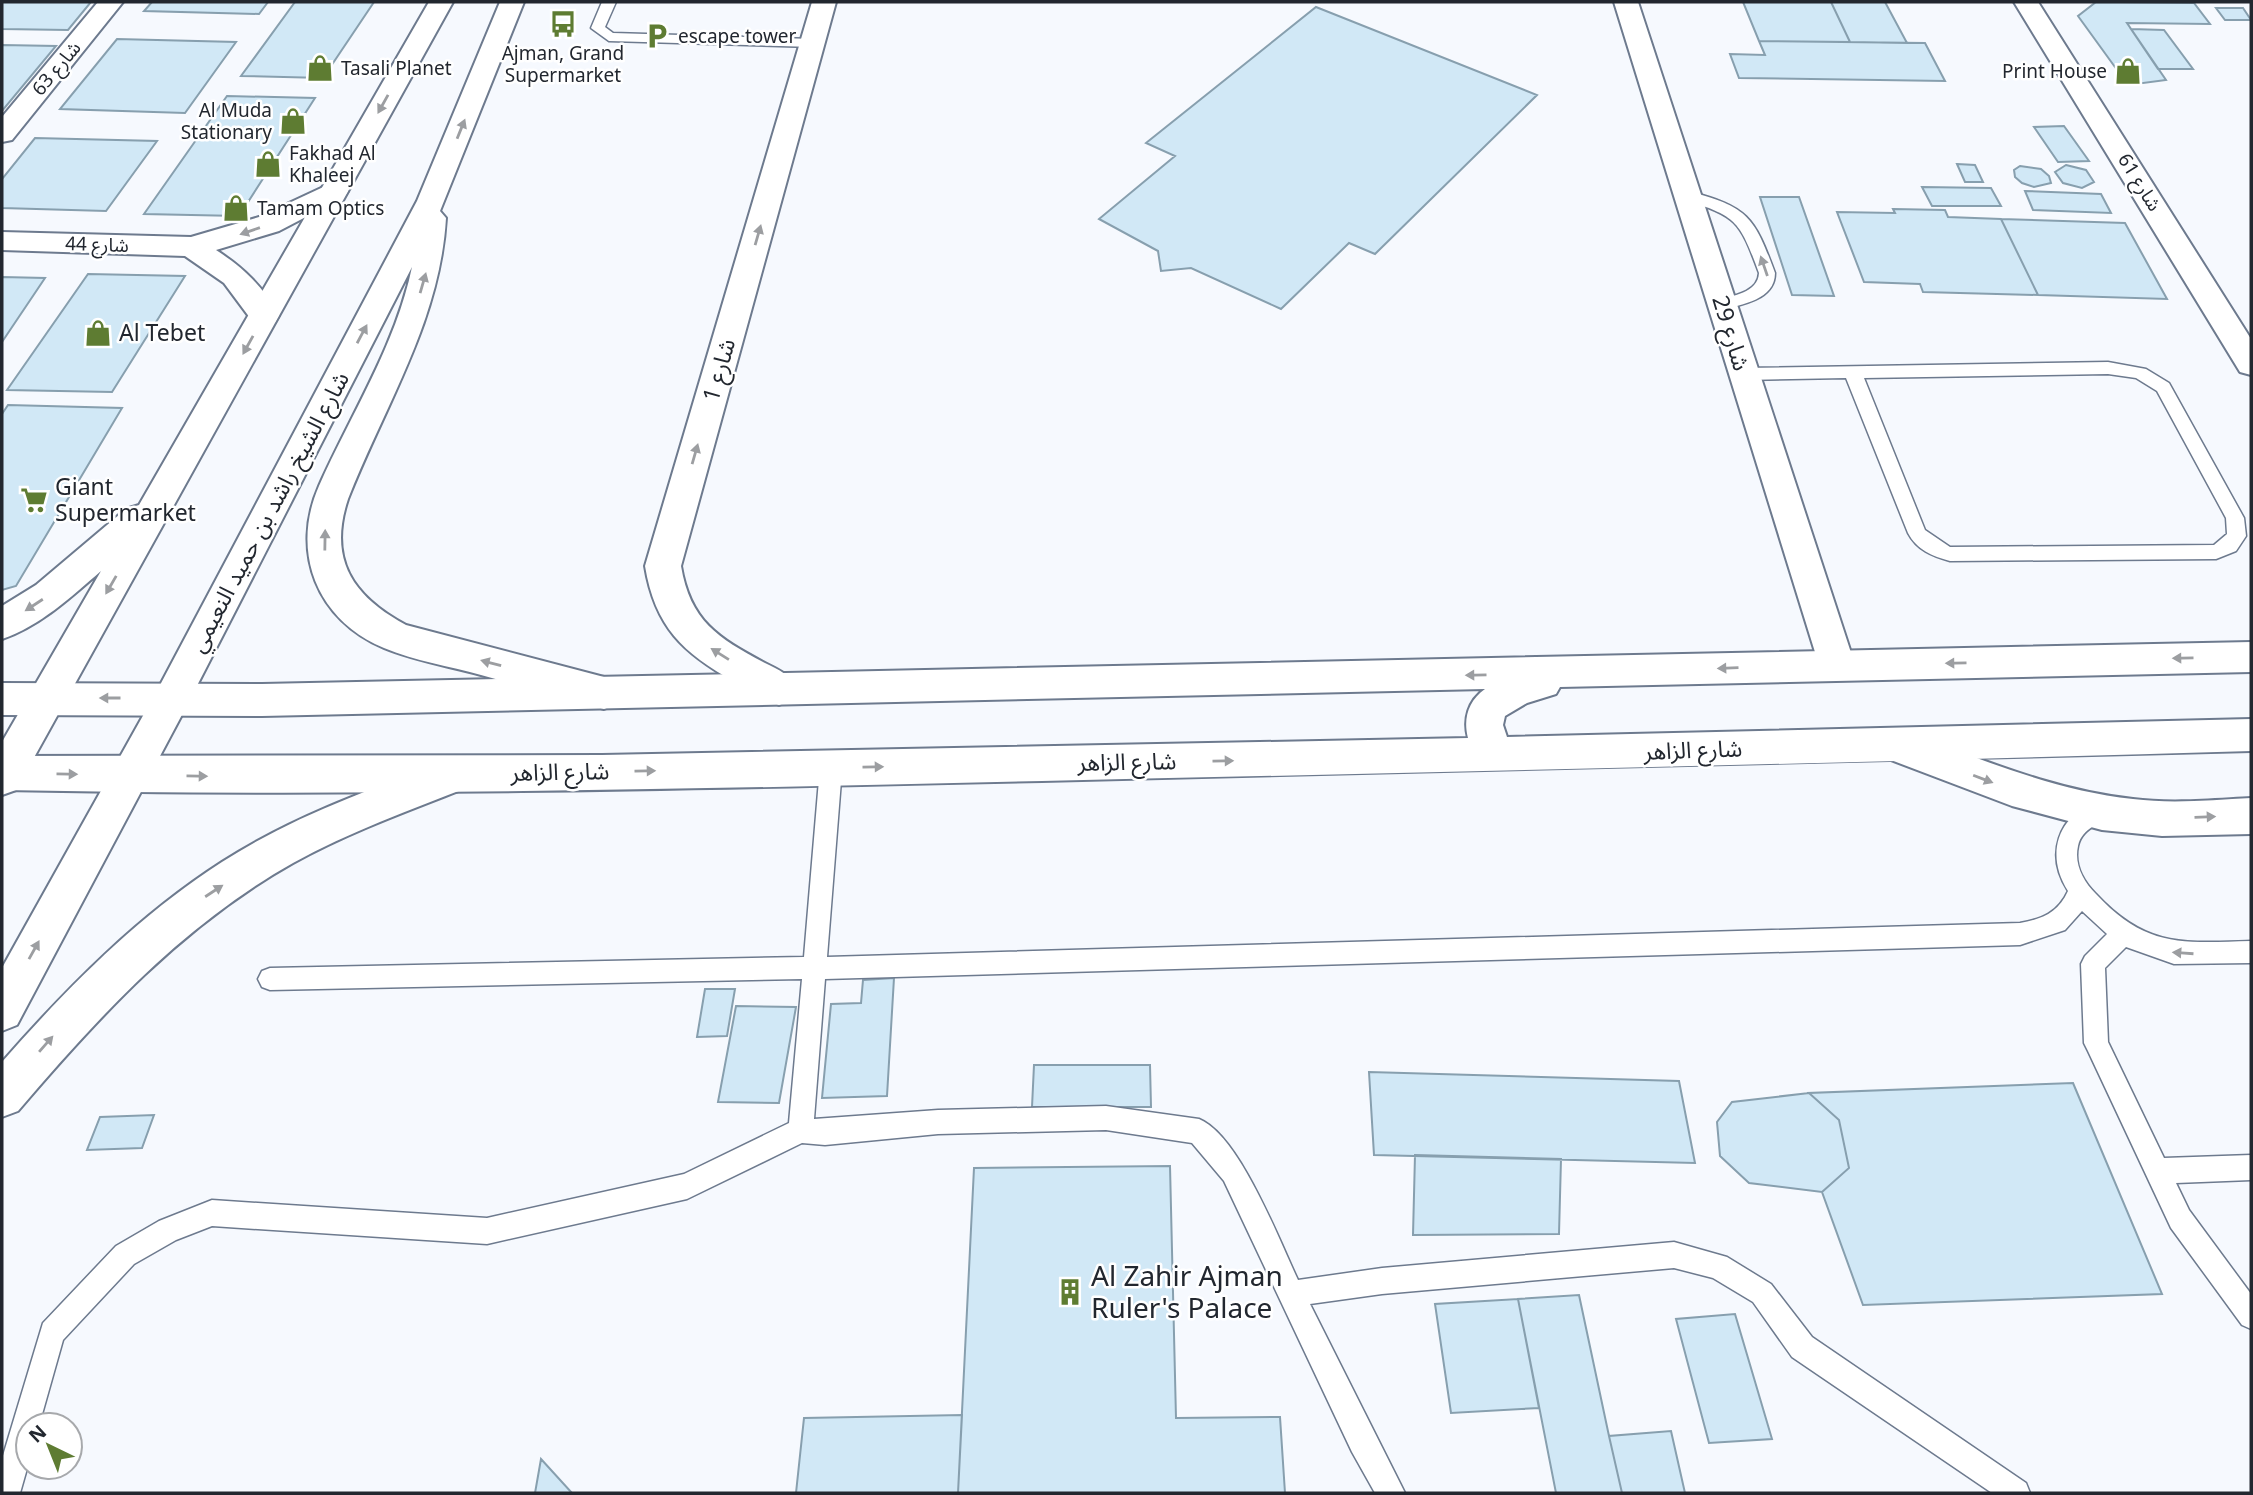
<svg xmlns="http://www.w3.org/2000/svg" width="2253" height="1495" font-family="'Noto Sans','Noto Sans Arabic',sans-serif">
	<style>
		.building { fill: #d1e8f6; stroke: #879fae; stroke-width: 2 }
		.lines { fill: none; stroke-linecap: round; stroke-linejoin: round }
		.lane-casing { stroke: #6d7a8e; stroke-width: 3 }
		.street-casing { stroke: #6d7a8e; stroke-width: 4 }
		.secondary-casing { stroke: #6d7a8e; stroke-width: 4 }
		.primary-casing { stroke: #6d7a8e; stroke-width: 4 }
		.lane { fill: #fff; fill-rule: evenodd }
		.street { fill: #fff; fill-rule: evenodd }
		.secondary { fill: #fff; fill-rule: evenodd }
		.primary { fill: #fff; fill-rule: evenodd }
		.oneway { fill: #9c9ea1 }
		.labels { text-anchor: middle; stroke-width: 5; stroke-linejoin: round; paint-order: stroke }
		.far-poi-label { font-size: 19px; fill: #22272f; stroke: #fff; text-anchor: start }
		.far-street-label { font-size: 19px; fill: #22272f; stroke: #fff }
		.poi-label { font-size: 23px; fill: #22272f; stroke: #fff; text-anchor: start }
		.street-label { font-size: 23px; fill: #22272f; stroke: #fff }
		.near-poi-label { font-size: 28px; fill: #22272f; stroke: #fff; text-anchor: start }
	</style>
	<rect width="100%" height="100%" fill="#f6f9fe"/>
	<path class="building" d="M2,2H91L68,30L2,29Z
		M152,2H268L259,14L144,11Z
		M295,2H374L323,78L241,76Z
		M1743,2H1831L1850,42L1759,41Z
		M1831,2H1885L1907,43L1850,42Z
		M2096,2L2194,3L2210,24L2127,23L2166,80L2128,85L2078,16Z
		M1316,7L1537,95L1375,254L1349,243L1281,309L1191,268L1161,271L1158,251L1099,219L1175,156L1146,143Z
		M2216,8H2243L2251,20H2225Z
		M2131,29L2164,30L2193,69H2158Z
		M117,39L236,42L185,113L60,109Z
		M1759,41L1925,43L1945,81L1739,78L1730,54L1765,55Z
		M2,45L56,46L2,111Z
		M227,96L315,98L239,216L144,214Z
		M2064,126L2089,161L2058,162L2034,127Z
		M35,138L157,141L106,211L2,208V179Z
		M1957,164L1975,165L1983,182H1965Z
		M2066,165L2086,170L2094,182L2082,188L2063,183L2055,172Z
		M2020,166L2041,169L2049,176L2051,183L2034,187L2022,183L2015,177L2014,170Z
		M1922,187L1991,188L2001,206H1932Z
		M2025,191L2101,194L2111,213L2033,210Z
		M1760,197H1799L1834,296L1792,295Z
		M1893,209L1945,210L1948,217L2001,219L2038,295L1923,292L1920,284L1864,282L1837,212L1895,213Z
		M2001,219L2125,223L2167,299L2038,295Z
		M88,274L185,276L112,392L7,390Z
		M2,277L45,278L2,342Z
		M8,405L122,408L16,586L2,590V414Z
		M894,978L887,1096L822,1098L831,1004L861,1003L863,980Z
		M705,989H735L727,1036L697,1037Z
		M736,1006L796,1007L779,1103L718,1102Z
		M1034,1065H1150L1151,1107H1032Z
		M1369,1072L1679,1081L1695,1163L1374,1155Z
		M2073,1083L2162,1294L1863,1305L1822,1192L1849,1168L1839,1120L1809,1093Z
		M1809,1093L1839,1120L1849,1168L1822,1192L1749,1183L1720,1156L1717,1122L1732,1102Z
		M154,1115L142,1148L87,1150L100,1117Z
		M1415,1155L1561,1159L1559,1234L1413,1235Z
		M1170,1166L1176,1418L1280,1417L1285,1493H958L974,1168Z
		M1579,1295L1609,1436L1622,1493H1556L1518,1299Z
		M1518,1299L1539,1408L1451,1413L1435,1304Z
		M1735,1314L1772,1439L1709,1443L1676,1319Z
		M962,1415L958,1493H796L804,1418Z
		M1671,1431L1685,1493H1622L1609,1436Z
		M541,1459L572,1493H535Z"/>
	<g class="lines">
		<defs>
			<path id="lane" d="M602,2H616L605,27L613,33L813,39L820,43L813,47L609,41L591,28Z
				M1688,191C1748,207 1754,216 1775,273C1775,300 1742,304 1722,310L1716,308V300C1732,296 1758,293 1759,273C1739,219 1737,217 1683,199V193Z
				M2108,362L2146,369L2169,383L2244,518L2246,536L2236,551L2216,559L1950,561C1932,556 1917,550 1908,533L1846,378L1744,380L1735,374L1744,368ZM2108,374L2136,378L2157,391L2226,518L2227,534L2214,545L1950,547L1925,530L1864,378Z
				M831,759L838,762L842,768L827,957L2020,923C2042,919 2058,913 2068,891C2045,855 2057,816 2098,801L2106,804L2109,811C2102,825 2082,827 2078,846C2074,864 2083,881 2096,894C2146,948 2183,943 2251,941V963L2174,964L2126,947L2105,968L2108,1042L2164,1158L2251,1155V1180L2176,1183L2189,1210L2251,1294V1329L2242,1325L2171,1228L2088,1051L2084,1043L2081,964L2085,956L2107,934L2082,911L2065,930L2020,945L825,979L814,1119L938,1110L1106,1106L1199,1119C1239,1135 1279,1240 1298,1280L1382,1268L1674,1242L1727,1257L1771,1284L1812,1337L2026,1483L2030,1493H1992L1792,1357L1753,1302L1713,1278L1674,1268L1382,1294L1310,1304L1405,1493H1375L1352,1452L1224,1181L1192,1143L1106,1130L938,1134L825,1145L802,1143L687,1199L487,1244L212,1226L176,1240L134,1264L63,1340L39,1425H28V1465L20,1493H2V1459L43,1323L116,1246L159,1221L212,1200L487,1218L684,1174L789,1123L802,979L270,990L262,987L258,979L262,971L270,968L804,957L820,768L824,762Z"/>
			<path id="street" d="M98,2H123L12,140L2,142V117Z
				M812,2H836L681,566C690,621 718,638 765,663C779,670 791,675 798,689L792,700L779,705C763,699 749,691 735,682C683,653 655,627 645,566Z
				M1614,2H1638L1855,665L1850,676L1837,680L1824,676L1819,665Z
				M2014,2H2038L2251,339V375L2240,372Z
				M334,182L344,185L348,191L344,197L279,231L216,250C244,268 262,286 279,315L275,322L264,325L253,322L224,283L185,256L2,250V232L191,237L259,217Z
				M1897,729C1975,756 2049,790 2133,799C2172,804 2212,800 2251,798V834L2162,836L2102,830L2012,806L1883,757L1878,745L1883,733Z"/>
			<path id="secondary" d="M2251,642V672L1560,687L1556,694L1527,703L1505,716L1503,725L1507,737L2251,719V751C1848,763 1445,772 1042,781C695,789 348,797 2,790V756L602,755L1468,738C1463,719 1468,701 1485,689L262,716L2,715V683L262,684Z"/>
			<path id="primary" d="M429,2H453L16,790L2,795V742L101,571C71,597 40,626 2,639V606L36,585L126,509L139,505Z
				M500,2H524L440,211L446,218C440,321 385,405 348,499C328,559 352,596 406,625L604,677L617,682L623,693L617,704L604,709C563,697 522,686 481,675C449,666 415,661 384,648C317,620 290,552 319,486C351,414 396,345 412,267L185,709L17,1025L2,1031V968L159,687L417,201Z
				M455,758L469,763L475,775L469,787C410,810 349,832 293,863C183,925 99,1016 18,1111L2,1117V1062C68,987 138,916 222,862C293,816 376,787 455,758Z"/>
		</defs>
		<use href="#lane" class="lane-casing"/>
		<use href="#street" class="street-casing"/>
		<use href="#secondary" class="secondary-casing"/>
		<use href="#primary" class="primary-casing"/>
		<use href="#lane" class="lane"/>
		<use href="#street" class="street"/>
		<use href="#secondary" class="secondary"/>
		<use href="#primary" class="primary"/>
	</g>
	<defs><path id="oneway-solid" d="M-6-.8H1V-3.2L6.5 0L1 3.2V.8H-6Z" transform="scale(1.75)"/></defs>
	<g class="oneway">
		<use href="#oneway-solid" transform="translate(383 104) rotate(119)"/>
		<use href="#oneway-solid" transform="translate(461 129) rotate(-68)"/>
		<use href="#oneway-solid" transform="translate(250 231) rotate(161)"/>
		<use href="#oneway-solid" transform="translate(758 235) rotate(-74)"/>
		<use href="#oneway-solid" transform="translate(1764 266) rotate(-109)"/>
		<use href="#oneway-solid" transform="translate(423 283) rotate(-74)"/>
		<use href="#oneway-solid" transform="translate(362 334) rotate(-62)"/>
		<use href="#oneway-solid" transform="translate(248 345) rotate(119)"/>
		<use href="#oneway-solid" transform="translate(695 454) rotate(-74)"/>
		<use href="#oneway-solid" transform="translate(325 540) rotate(-89)"/>
		<use href="#oneway-solid" transform="translate(111 585) rotate(120)"/>
		<use href="#oneway-solid" transform="translate(34 605) rotate(147)"/>
		<use href="#oneway-solid" transform="translate(720 654) rotate(-148)"/>
		<use href="#oneway-solid" transform="translate(2183 658) rotate(179)"/>
		<use href="#oneway-solid" transform="translate(491 663) rotate(-165)"/>
		<use href="#oneway-solid" transform="translate(1956 663) rotate(179)"/>
		<use href="#oneway-solid" transform="translate(1728 668) rotate(178)"/>
		<use href="#oneway-solid" transform="translate(1476 675) rotate(179)"/>
		<use href="#oneway-solid" transform="translate(110 698) rotate(180)"/>
		<use href="#oneway-solid" transform="translate(1223 761) rotate(-1)"/>
		<use href="#oneway-solid" transform="translate(873 767) rotate(-1)"/>
		<use href="#oneway-solid" transform="translate(645 771) rotate(-1)"/>
		<use href="#oneway-solid" transform="translate(67 774) rotate(1)"/>
		<use href="#oneway-solid" transform="translate(197 776) rotate(1)"/>
		<use href="#oneway-solid" transform="translate(1983 779) rotate(21)"/>
		<use href="#oneway-solid" transform="translate(2205 817) rotate(-2)"/>
		<use href="#oneway-solid" transform="translate(214 891) rotate(-33)"/>
		<use href="#oneway-solid" transform="translate(34 950) rotate(-61)"/>
		<use href="#oneway-solid" transform="translate(2183 953) rotate(-176)"/>
		<use href="#oneway-solid" transform="translate(46 1044) rotate(-49)"/>
	</g>
	<defs>
		<symbol id="bus-bare" viewBox="-9 -9 18 18"><path d="M-5-6H5V4H4V6H2V4H-2V6H-4V4H-5ZM-3.5-4V0h7V-4ZM-3.5 1.2v1.5H-2V1.2ZM2 1.2v1.5H3.5V1.2Z" fill="#5e7c32" stroke="#fff" stroke-width="2.5" paint-order="stroke"/></symbol>
		<symbol id="parking-bare" viewBox="-9 -9 18 18"><path d="M-3.5-5.5H1a3.5 3.5 0 0 1 0 7H-1V5.5H-3.5ZM-1-3.4V-.6H.8a1.4 1.4 0 0 0 0-2.8Z" fill="#5e7c32" stroke="#fff" stroke-width="2.5" paint-order="stroke"/></symbol>
		<symbol id="shop-bare" viewBox="-9 -9 18 18"><path d="M-5-2.5h2.3a2.7 3.5 0 0 1 5.4 0H5L5.5 6h-11ZM-1.5-2.5h3a1.5 2.3 0 0 0-3 0Z" fill="#5e7c32" stroke="#fff" stroke-width="2.5" paint-order="stroke"/></symbol>
		<symbol id="supermarket-bare" viewBox="-9 -9 18 18"><path d="M-6-5.5h2.5l.6 2H6L4.5 2H-2.5L-4.4-4H-6ZM-1.5 3.2a1.3 1.3 0 1 0 .1 0ZM3 3.2a1.3 1.3 0 1 0 .1 0Z" fill="#5e7c32" stroke="#fff" stroke-width="2.5" paint-order="stroke"/></symbol>
		<symbol id="building-bare" viewBox="-9 -9 18 18"><path d="M-4-6H4V6H1V3H-1V6H-4ZM-2.5-4.3h1.7v1.8h-1.7ZM.8-4.3h1.7v1.8H.8ZM-2.5-1h1.7V.8h-1.7ZM.8-1h1.7V.8H.8Z" fill="#5e7c32" stroke="#fff" stroke-width="2.5" paint-order="stroke"/></symbol>
	</defs>
	<g fill-rule="evenodd">
		<use href="#bus-bare" x="544" y="5" width="38" height="38"/>
		<use href="#parking-bare" x="638" y="17" width="38" height="38"/>
		<use href="#shop-bare" x="301" y="49" width="38" height="38"/>
		<use href="#shop-bare" x="2109" y="52" width="38" height="38"/>
		<use href="#shop-bare" x="274" y="102" width="38" height="38"/>
		<use href="#shop-bare" x="249" y="145" width="38" height="38"/>
		<use href="#shop-bare" x="217" y="189" width="38" height="38"/>
		<use href="#shop-bare" x="79" y="314" width="38" height="38"/>
		<use href="#supermarket-bare" x="15" y="481" width="38" height="38"/>
		<use href="#building-bare" x="1051" y="1273" width="38" height="38"/>
	</g>
	<g class="labels">
		<g class="far-poi-label">
			<text x="678" y="43">escape tower</text>
			<text x="563" y="60" text-anchor="middle">Ajman, Grand<tspan x="563" dy="22">Supermarket</tspan></text>
			<text x="341" y="75">Tasali Planet</text>
			<text x="2107" y="78" text-anchor="end">Print House</text>
			<text x="272" y="117" text-anchor="end">Al Muda<tspan x="272" dy="22">Stationary</tspan></text>
			<text x="289" y="160">Fakhad Al<tspan x="289" dy="22">Khaleej</tspan></text>
			<text x="257" y="215">Tamam Optics</text>
		</g>
		<g class="far-street-label">
			<text transform="translate(56 68) rotate(-50)" y="7">شارع 63</text>
			<text transform="translate(2140 182) rotate(58)" y="7">شارع 61</text>
			<text transform="translate(97 244) rotate(2)" y="7">شارع 44</text>
		</g>
		<g class="poi-label">
			<text x="119" y="341">Al Tebet</text>
			<text x="55" y="495">Giant<tspan x="55" dy="26">Supermarket</tspan></text>
		</g>
		<g class="street-label">
			<text transform="translate(1731 333) rotate(73)" y="8">شارع 29</text>
			<text transform="translate(719 370) rotate(-74)" y="8">شارع 1</text>
			<text transform="translate(269 512) rotate(-62)" y="8">شارع الشيخ راشد بن حميد النعيمي</text>
			<text transform="translate(1693 750) rotate(-2)" y="8">شارع الزاهر</text>
			<text transform="translate(1127 762) rotate(-1)" y="8">شارع الزاهر</text>
			<text transform="translate(560 772) rotate(-1)" y="8">شارع الزاهر</text>
		</g>
		<g class="near-poi-label">
			<text x="1091" y="1286">Al Zahir Ajman<tspan x="1091" dy="32">Ruler's Palace</tspan></text>
		</g>
	</g>
	<rect width="2253" height="1495" fill="none" stroke="#22272f" stroke-width="7"/>
	<g transform="translate(49 1446) rotate(317)"><circle r="33" fill="#ffffff" stroke="#a7a9ac" stroke-width="2"/>
	<path d="M0-5L12 26L0 18L-12 26Z" fill="#5e7c32"/>
	<text y="-10" font-size="19" font-weight="bold" text-anchor="middle" fill="#22272f">N</text>
	</g>
</svg>
